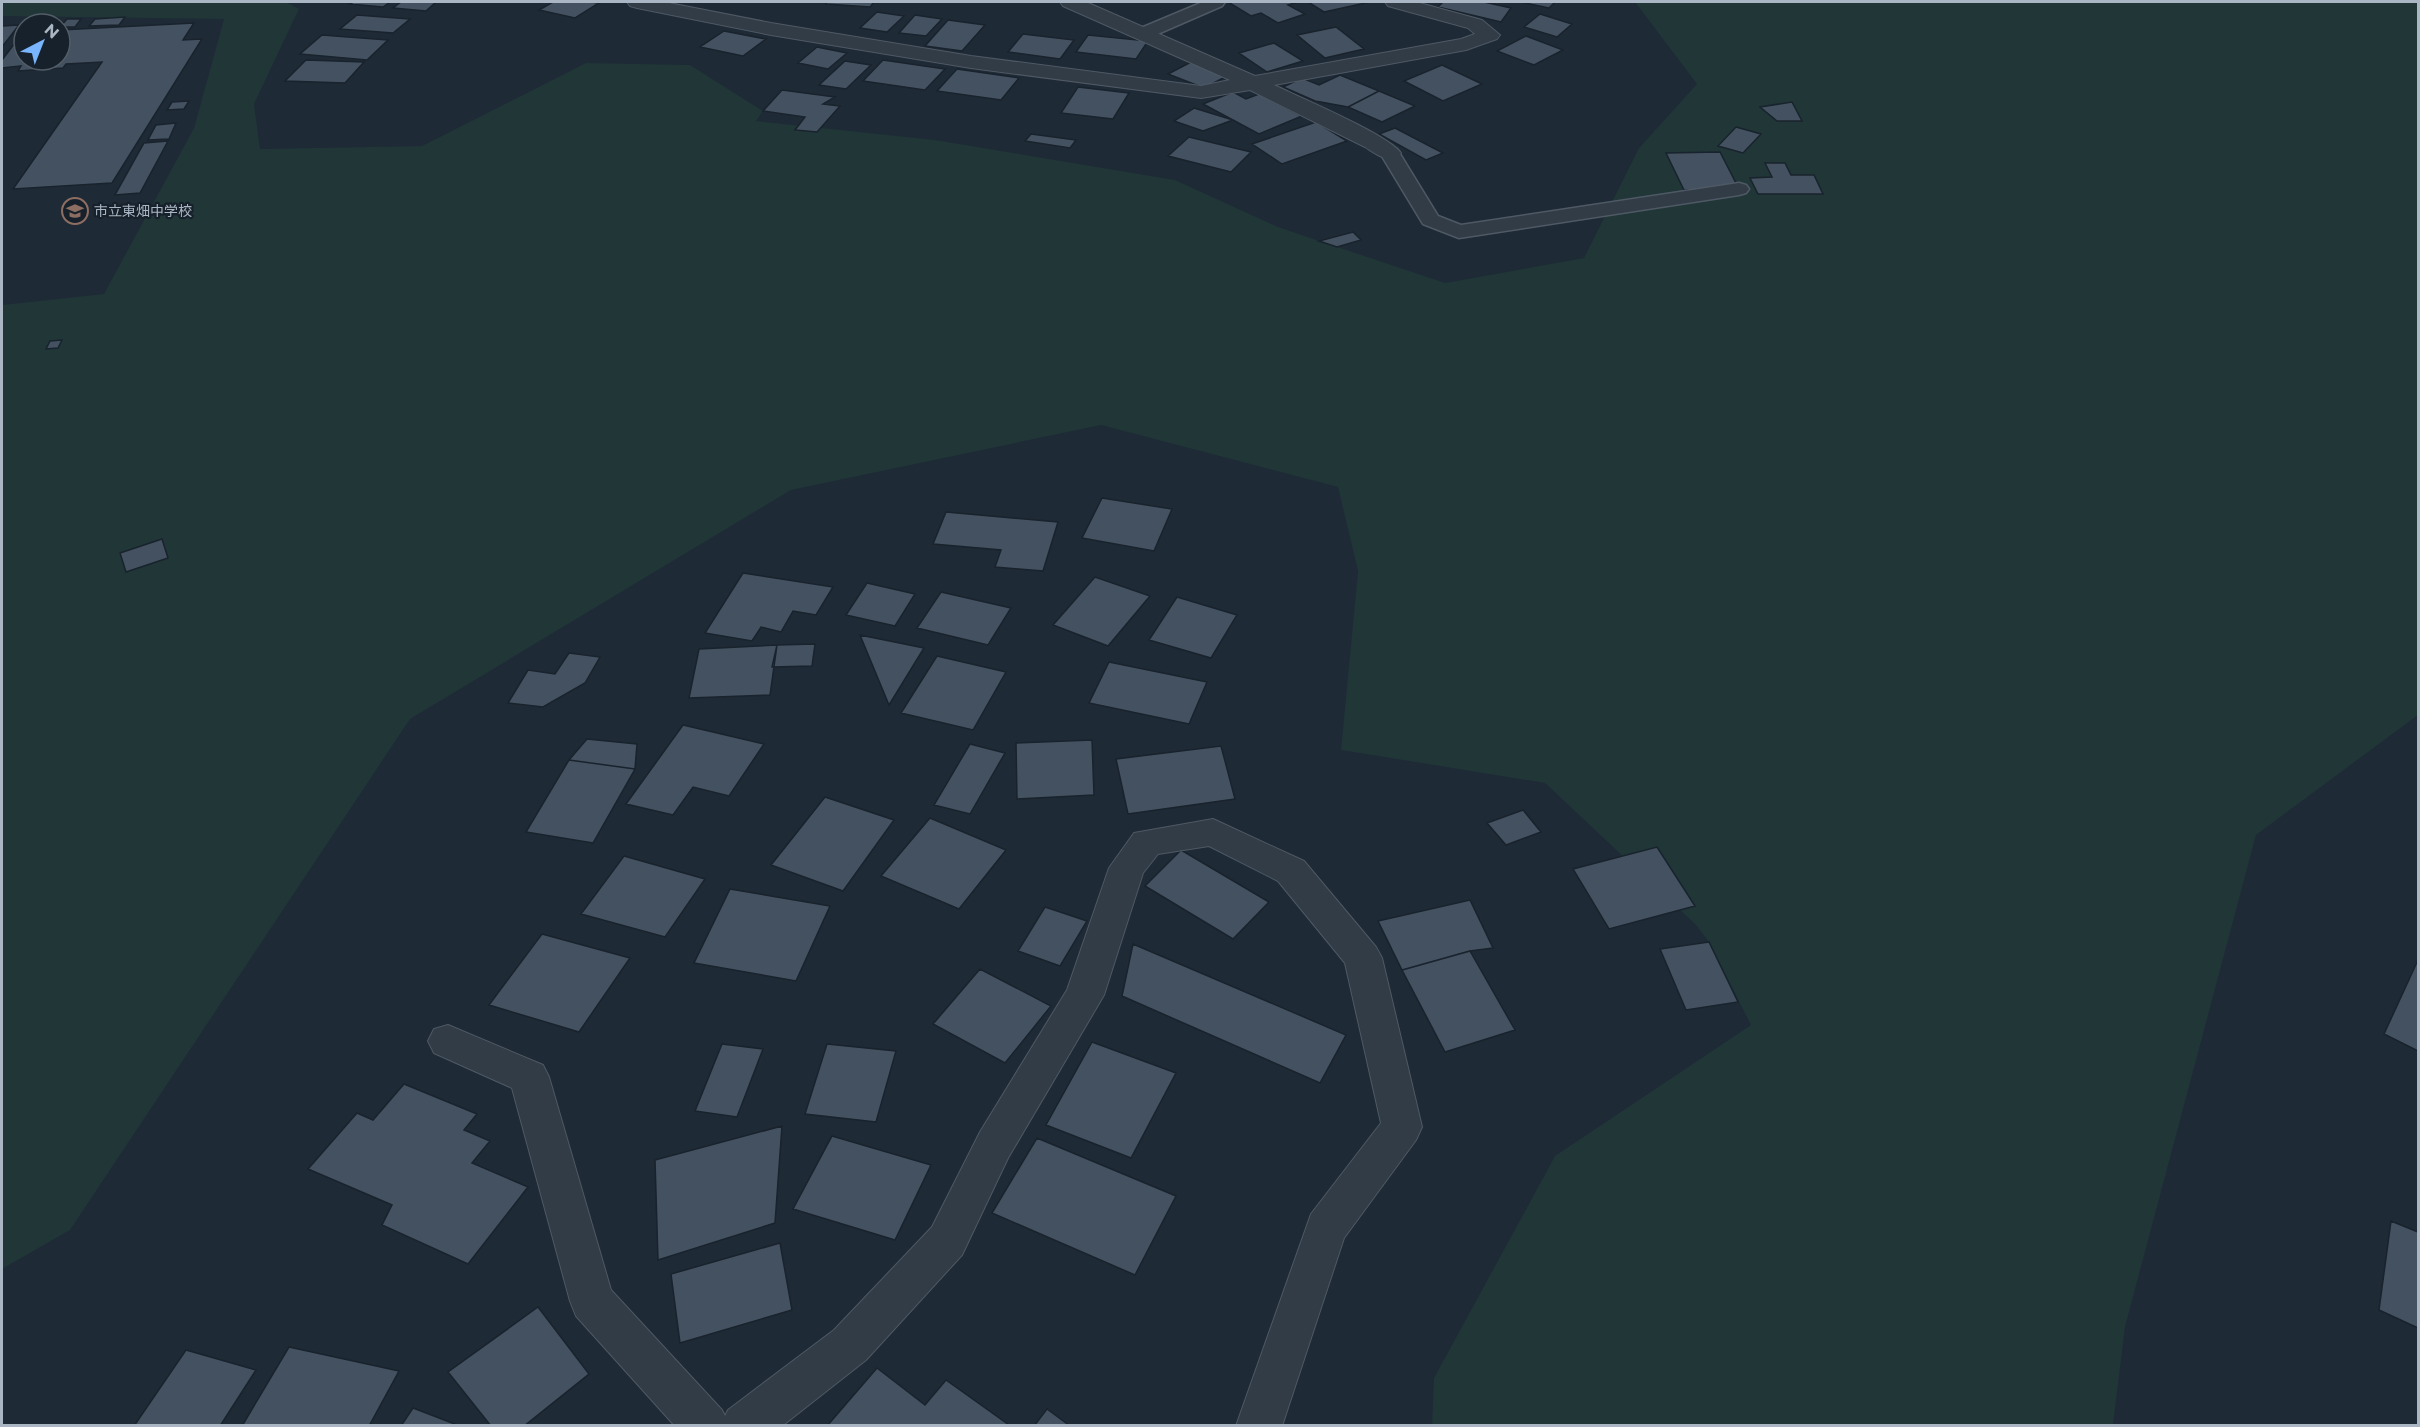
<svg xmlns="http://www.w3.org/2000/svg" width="2420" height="1427" font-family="Montserrat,'Noto Sans JP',sans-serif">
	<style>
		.green { fill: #203637 }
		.building { fill: #445160; stroke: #19232d; stroke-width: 1.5 }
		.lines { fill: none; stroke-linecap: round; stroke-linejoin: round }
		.lane-casing { stroke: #4f5965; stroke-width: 3 }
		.street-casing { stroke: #4f5965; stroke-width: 2 }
		.lane { fill: #313c47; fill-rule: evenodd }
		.street { fill: #313c47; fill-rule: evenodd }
		.labels { text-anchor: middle; stroke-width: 4.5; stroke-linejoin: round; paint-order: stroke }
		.far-poi-label { font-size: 14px; fill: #abb6c4; stroke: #17212b; text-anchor: start }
	</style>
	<rect width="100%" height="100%" fill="#1e2a36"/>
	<path class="green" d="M2,2H286L299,9L254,104L260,149L422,146L586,63L690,65L763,111L756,121L935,140L1175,180L1278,227L1445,283L1584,258L1639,148L1697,84L1635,2H2418V715L2256,835L2125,1327L2113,1425H1432L1434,1378L1555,1156L1751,1025L1709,942L1696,925L1545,783L1341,750L1358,571L1338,487L1101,425L791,490L410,719L70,1230L2,1269V305L104,294L194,128L224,19L2,16Z"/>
	<path class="building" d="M354,2H390L383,7L350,4Z
		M401,2H436L426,11L393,8Z
		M553,2H590L599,3L575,18L539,10Z
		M827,2H874L870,7L826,4Z
		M1228,2H1298L1288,5L1305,14L1278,23L1261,13L1251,16Z
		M1308,2H1370L1324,12Z
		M1443,2H1484L1511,8L1501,22L1438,7Z
		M1521,2H1555L1549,8Z
		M877,12L904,16L887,32L860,28Z
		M1540,14L1572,24L1557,37L1524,27Z
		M357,15L410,19L393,33L340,29Z
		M915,15L942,19L926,36L899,33Z
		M125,17L119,25L89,26L95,19Z
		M67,19H81L75,27H60Z
		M948,20L985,25L962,51L925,46Z
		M194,23L183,40L202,39L112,183L13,189L102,62L66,64L63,68L18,71L21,66L2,68V60L24,31V60H60V30Z
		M19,25L2,47V26Z
		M1336,27L1364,49L1325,58L1297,35Z
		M724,31L766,39L743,56L700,47Z
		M1023,34L1074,40L1060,59L1008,52Z
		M322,35L388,40L367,60L300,54Z
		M1088,35L1148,41L1136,59L1076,52Z
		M1526,36L1563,50L1534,65L1497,51Z
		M1274,43L1303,61L1267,72L1239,53Z
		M817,47L847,53L828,69L798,63Z
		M306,60L364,62L345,83L285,81Z
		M883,60L945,69L925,90L863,81Z
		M845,61L871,65L846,89L819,85Z
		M1193,61L1229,75L1204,88L1168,74Z
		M1442,65L1482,84L1443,101L1404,81Z
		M957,69L1019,78L1001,100L937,91Z
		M1340,75L1379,91L1348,107L1315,101L1283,87L1302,78L1319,85Z
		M1078,87L1129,93L1113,119L1061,113Z
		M782,90L835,97L823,104L840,106L817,132L795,130L805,117L763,111Z
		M1379,91L1415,106L1382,122L1348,107Z
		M1233,92L1246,99L1259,94L1302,116L1259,134L1203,104Z
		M189,101L184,109L167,110L172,102Z
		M1792,102L1802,121H1777L1760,107Z
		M1194,108L1233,120L1203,131L1174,121Z
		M1316,122L1347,141L1282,164L1252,144Z
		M176,123L169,139L148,140L156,125Z
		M1736,127L1761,134L1743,153L1718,146Z
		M1395,128L1443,153L1426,160L1379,134Z
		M1031,134L1076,140L1070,148L1025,141Z
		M1189,137L1251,152L1231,172L1168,156Z
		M168,141L140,193L115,195L144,143Z
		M1720,152L1739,189L1684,190L1666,153Z
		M1765,163H1785L1791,175H1814L1823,194H1758L1750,178L1772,177Z
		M1353,232L1361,240L1337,247L1319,241Z
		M62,340L58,348L46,349L50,341Z
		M1102,498L1172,509L1154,551L1082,538Z
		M946,512L1058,522L1043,571L995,567L1001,550L933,544Z
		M162,539L168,558L126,572L120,553Z
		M743,573L833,587L816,615L793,611L781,632L761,627L752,641L705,633Z
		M1095,577L1150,596L1108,646L1053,625Z
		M867,583L915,594L895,626L846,615Z
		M941,592L1011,608L988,645L917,628Z
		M1177,597L1237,615L1211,658L1149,640Z
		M860,635L924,648L889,705Z
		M815,644L812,666L772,667L777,645Z
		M777,645L770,695L689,698L699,649Z
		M569,653L600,657L585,683L543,707L508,703L528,670L555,674Z
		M937,656L1006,672L973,730L901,713Z
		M1109,662L1207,682L1189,724L1089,703Z
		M683,725L764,744L729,796L693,787L673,815L626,804Z
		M587,739L637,744L635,769L569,760Z
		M1092,740L1094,795L1017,799L1016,743Z
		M970,744L1005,753L970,814L934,805Z
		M1221,746L1235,799L1128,814L1116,759Z
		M569,760L635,769L593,843L526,832Z
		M825,797L894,820L843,891L771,865Z
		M1523,810L1541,832L1506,845L1487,823Z
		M930,818L1006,850L959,909L881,876Z
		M1657,847L1695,906L1609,929L1573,869Z
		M1181,850L1269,902L1233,939L1145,886Z
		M624,856L705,879L665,937L581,914Z
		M730,889L830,906L796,981L694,963Z
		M1470,900L1493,948L1470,951L1402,970L1378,921Z
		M1045,907L1087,921L1060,966L1018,951Z
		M542,934L630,958L579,1032L489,1005Z
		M1709,942L1738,1002L1686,1010L1660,949Z
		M1133,944L1346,1035L1320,1083L1122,996Z
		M1470,951L1515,1030L1445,1052L1402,970Z
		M2418,960V1051L2384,1034Z
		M980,969L1051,1006L1005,1063L933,1024Z
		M1092,1042L1176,1073L1131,1158L1046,1125Z
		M722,1044L763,1049L737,1117L695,1111Z
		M827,1044L896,1051L876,1122L805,1114Z
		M404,1084L477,1114L464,1130L490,1141L472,1163L528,1187L468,1264L382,1225L392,1205L308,1169L357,1113L373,1120Z
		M782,1126L775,1223L658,1260L655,1160Z
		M832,1136L931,1165L895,1240L793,1209Z
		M1037,1138L1176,1196L1135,1275L992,1213Z
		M2391,1221L2418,1232V1328L2379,1310Z
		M780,1243L792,1310L680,1343L671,1274Z
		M538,1307L589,1374L524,1426H491L448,1372Z
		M289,1347L399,1371L369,1426H242Z
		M186,1350L256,1370L220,1426H134Z
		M877,1368L925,1405L946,1380L1009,1425L827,1426Z
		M413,1408L460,1426H401Z
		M1047,1409L1070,1426H1034Z"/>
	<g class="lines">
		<defs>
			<path id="lane" d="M1203,2H1225L1222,6L1153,36H1141L1138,32L1141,28Z
				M1390,147L1397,149L1438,216L1461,225L1739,183L1746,185L1749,189L1746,193L1739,195L1459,238L1423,224L1380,153L1383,149Z"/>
			<path id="street" d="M627,2H664L771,23L971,56L1201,86L1230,80L1063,6L1060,2H1086L1255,76L1461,39L1475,34L1468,28L1388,6L1385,2H1416L1482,20L1500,35L1497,39L1466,50L1274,85C1299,97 1389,135 1401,153L1398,158C1384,161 1376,154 1365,147L1250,90L1201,98L971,68L771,35L637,8L630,6Z
				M1213,819L1304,861L1376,947L1382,958L1422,1127L1416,1140L1344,1238L1282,1426H1236L1311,1214L1381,1123L1345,963L1278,881L1209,846L1158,854L1143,873L1104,995L1008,1158L962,1255L866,1360L782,1426H675L576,1316L570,1301L512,1088L434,1053L428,1041L434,1029L448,1025L543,1065L549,1077L611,1290L722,1410L725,1416L728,1410L834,1330L932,1227L980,1132L1067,990L1109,868L1134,833Z"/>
		</defs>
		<use href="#lane" class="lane-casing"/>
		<use href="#street" class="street-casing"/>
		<use href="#lane" class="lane"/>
		<use href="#street" class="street"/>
	</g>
	<defs>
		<symbol id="school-ring" viewBox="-11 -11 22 22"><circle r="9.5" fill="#17212b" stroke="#8d6e63" stroke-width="1.5"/><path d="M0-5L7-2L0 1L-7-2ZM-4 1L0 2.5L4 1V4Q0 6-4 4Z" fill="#8d6e63"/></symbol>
	</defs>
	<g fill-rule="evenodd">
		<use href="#school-ring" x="60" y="196" width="30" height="30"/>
	</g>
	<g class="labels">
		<g class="far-poi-label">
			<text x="94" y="216">市立東畑中学校</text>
		</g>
	</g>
	<rect width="2420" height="1427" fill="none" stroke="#abb6c4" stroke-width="6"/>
	<g transform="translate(42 42) rotate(42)"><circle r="28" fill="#17212b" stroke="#525d68" stroke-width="1.5"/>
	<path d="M0-4.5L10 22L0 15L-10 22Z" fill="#78b5fc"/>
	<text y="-9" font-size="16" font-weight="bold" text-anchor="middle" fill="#abb6c4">N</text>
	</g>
</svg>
